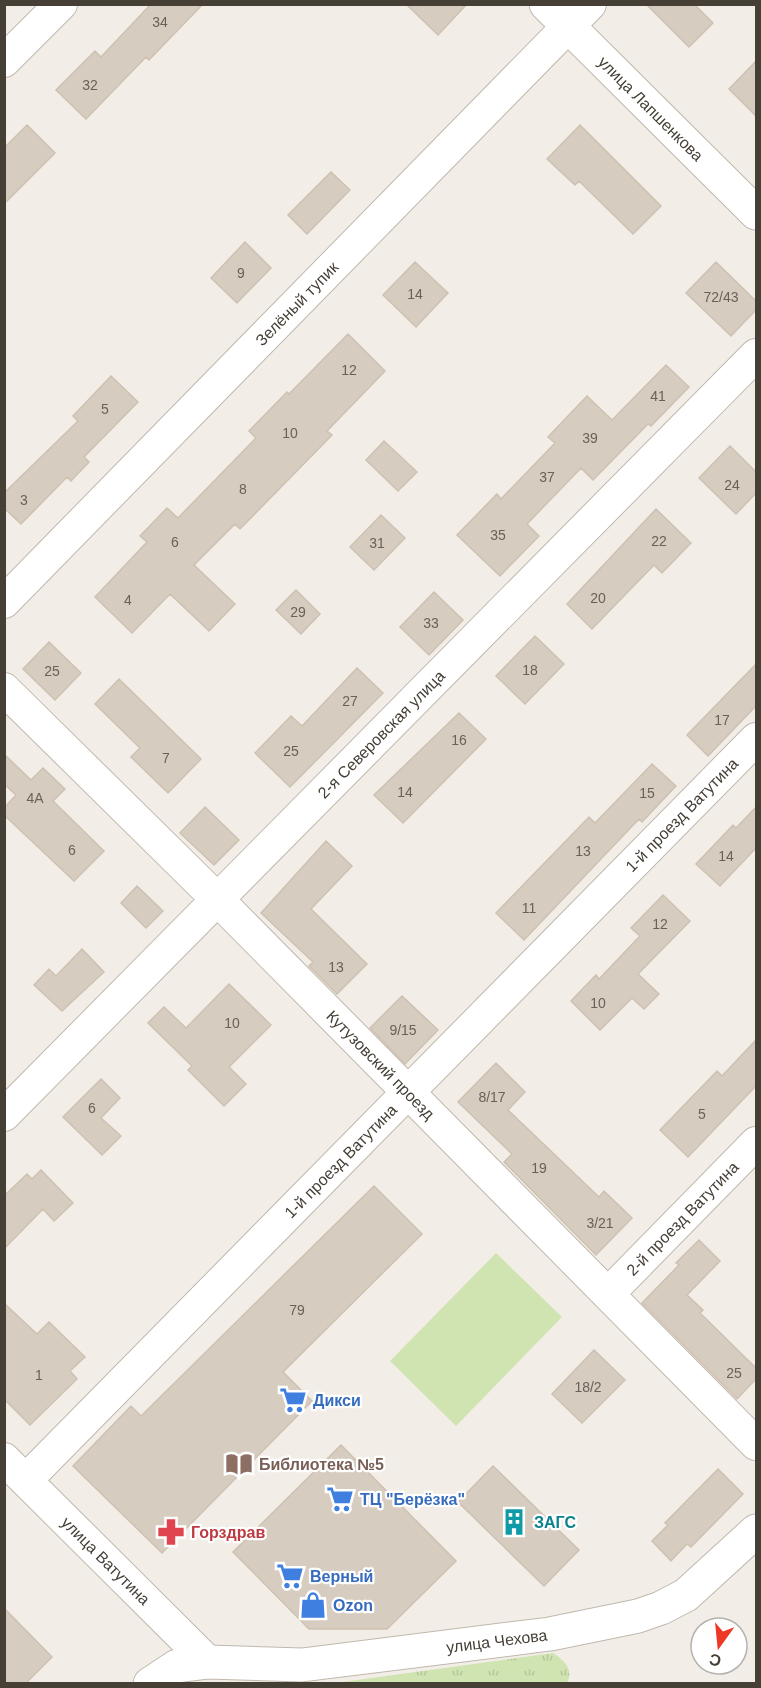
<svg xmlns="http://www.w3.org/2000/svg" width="761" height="1688" font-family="Arial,sans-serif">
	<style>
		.grass { fill: url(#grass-tufts) }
		.pitch { fill: #d0e4b2 }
		.building { fill: #d6ccc0; stroke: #cec1b1; stroke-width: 1.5 }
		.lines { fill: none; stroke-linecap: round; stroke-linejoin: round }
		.minor-casing { stroke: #c0b8ad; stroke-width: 34 }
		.tertiary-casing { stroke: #c0b8ad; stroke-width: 35 }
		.minor { stroke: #fff; stroke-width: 32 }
		.tertiary { stroke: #fff; stroke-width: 33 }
		.labels { text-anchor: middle; stroke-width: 4.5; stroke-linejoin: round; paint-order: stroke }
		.number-label { font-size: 14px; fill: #696258 }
		.street-label { font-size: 16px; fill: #453f36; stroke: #fff }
		.shop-label { font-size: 16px; font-weight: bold; fill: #366cbe; stroke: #fff; text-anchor: start }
		.education-label { font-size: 16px; font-weight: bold; fill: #785e54; stroke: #fff; text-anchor: start }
		.culture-label { font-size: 16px; font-weight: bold; fill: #0d838f; stroke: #fff; text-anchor: start }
		.health-label { font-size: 16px; font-weight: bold; fill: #be3a42; stroke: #fff; text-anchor: start }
	</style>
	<defs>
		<pattern id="grass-tufts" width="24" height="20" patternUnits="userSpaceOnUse" patternTransform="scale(1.5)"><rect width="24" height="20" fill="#d0e4b2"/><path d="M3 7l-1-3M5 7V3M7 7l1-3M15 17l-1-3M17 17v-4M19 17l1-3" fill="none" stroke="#b4c59a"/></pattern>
	</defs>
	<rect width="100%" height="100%" fill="#f2eee7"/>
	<path class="grass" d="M553,1653C564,1660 574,1669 567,1683H335Z"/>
	<path class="pitch" d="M496,1253L562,1317L456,1426L390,1361Z"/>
	<path class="building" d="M151,4H203L149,60L146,57L86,119L56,90L95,51L101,57Z
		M406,4H467L438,35Z
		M646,4H694L713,23L689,47Z
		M756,61V116L729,89Z
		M27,125L55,153L4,204V148Z
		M580,125L661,206L633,234L579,181L575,185L547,159Z
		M331,172L350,190L307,234L288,215Z
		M245,242L271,268L237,303L211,278Z
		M415,262L448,293L416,327L383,295Z
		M716,262L756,301V310L731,336L686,293Z
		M348,334L385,371L327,431L332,435L240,529L235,524L194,565L235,604L209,631L170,594L132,633L95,597L147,542L140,536L167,508L178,518L256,438L249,431L287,392L289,394Z
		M666,365L689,387L651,426L648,424L593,480L581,468L527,524L539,536L500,576L457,535L497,494L501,499L555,443L548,437L587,396L612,420Z
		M111,376L138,402L84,457L89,462L71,481L67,477L21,524L4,508V493L78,421L73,416Z
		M384,441L417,472L398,491L366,460Z
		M730,446L756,472V493L736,514L699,478Z
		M656,509L691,543L662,573L654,565L592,629L567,604Z
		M381,515L405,538L374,570L350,547Z
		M296,590L320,614L301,634L276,610Z
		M434,592L463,620L429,655L400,627Z
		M535,636L564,664L525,704L496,676Z
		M49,642L81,673L55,700L23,669Z
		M756,664V706L708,756L687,735Z
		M357,668L383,693L290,787L255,753L291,716L302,726Z
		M119,679L201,759L168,793L131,757L140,748L95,704Z
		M459,713L486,739L403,823L374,795Z
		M4,754L31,780L43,768L65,789L53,801L104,851L74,881L4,815V808L16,795L4,784Z
		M652,764L676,786L642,822L639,819L524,940L496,913L589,817L595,823Z
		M205,807L239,840L214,865L180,833Z
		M756,807V848L720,886L696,864L733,825L736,828Z
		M326,841L352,866L311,909L367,964L337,994L309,966L313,962L261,913Z
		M137,886L163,911L146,928L121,903Z
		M663,895L690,921L638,974L659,994L644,1009L632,998L600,1030L571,1001L596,975L599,979L640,936L631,928Z
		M82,949L104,972L62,1011L34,985L49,969L56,976Z
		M229,984L271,1025L229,1067L246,1084L224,1106L188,1070L192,1066L148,1023L164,1007L186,1028Z
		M402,996L438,1030L405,1064L370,1028Z
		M756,1040V1086L688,1157L660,1130L717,1071L722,1076Z
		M496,1063L525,1092L508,1110L599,1197L604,1191L632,1218L596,1255L504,1162L512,1154L458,1102Z
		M101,1079L120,1098L101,1118L121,1136L102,1155L63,1117Z
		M41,1170L73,1203L54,1221L43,1209L4,1249V1196L27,1174L32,1179Z
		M374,1186L422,1234L283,1372L312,1401L162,1553L73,1466L131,1406L141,1416Z
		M699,1240L720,1261L687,1295L703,1310L700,1313L756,1368V1379L737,1399L642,1303L679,1265L676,1263Z
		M4,1303L37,1334L49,1322L85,1357L70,1371L77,1379L30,1425L4,1399Z
		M594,1350L625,1380L582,1423L552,1394Z
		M341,1445L456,1561L387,1629H309L233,1552Z
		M493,1466L579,1550L544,1586L458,1502Z
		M718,1469L743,1494L691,1547L687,1544L671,1561L652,1541L668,1525L665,1523Z
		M4,1608L52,1657L26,1683H4Z"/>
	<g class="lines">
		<defs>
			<g id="minor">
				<path d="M4,61L61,4"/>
				<path id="s1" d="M4,602L590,4"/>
				<path id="s2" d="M4,689L217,899L756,1444"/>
				<path id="s3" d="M4,1115L756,355"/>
				<path id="s4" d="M608,1294L756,1143"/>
				<path id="s5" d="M4,1459L208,1662"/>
				<path id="s6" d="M26,1480L756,739"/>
			</g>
			<g id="tertiary">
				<path id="s7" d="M546,4L756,213"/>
				<path id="s8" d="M150,1684L177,1666L208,1662L302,1665L550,1634L638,1616L661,1608L686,1595L756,1531"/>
			</g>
		</defs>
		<use href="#minor" class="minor-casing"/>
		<use href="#tertiary" class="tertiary-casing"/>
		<use href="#minor" class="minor"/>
		<use href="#tertiary" class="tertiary"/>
	</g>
	<defs>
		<symbol id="supermarket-bare" viewBox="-9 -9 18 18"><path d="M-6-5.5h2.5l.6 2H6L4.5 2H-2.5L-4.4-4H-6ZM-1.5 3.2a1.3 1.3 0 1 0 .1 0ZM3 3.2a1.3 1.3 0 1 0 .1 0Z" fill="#3f7fe0" stroke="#fff" stroke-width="2.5" paint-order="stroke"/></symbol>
		<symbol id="library-bare" viewBox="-9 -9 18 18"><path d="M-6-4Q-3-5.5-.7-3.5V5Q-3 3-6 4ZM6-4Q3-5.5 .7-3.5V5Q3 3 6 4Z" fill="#8d6e63" stroke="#fff" stroke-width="2.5" paint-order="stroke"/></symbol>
		<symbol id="building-bare" viewBox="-9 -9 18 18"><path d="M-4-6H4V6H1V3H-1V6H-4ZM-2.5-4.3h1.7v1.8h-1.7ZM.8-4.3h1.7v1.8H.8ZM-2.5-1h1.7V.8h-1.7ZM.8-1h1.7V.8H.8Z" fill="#0f9aa8" stroke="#fff" stroke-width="2.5" paint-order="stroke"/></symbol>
		<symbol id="pharmacy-bare" viewBox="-9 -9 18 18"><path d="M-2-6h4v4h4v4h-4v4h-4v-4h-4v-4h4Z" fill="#e0444e" stroke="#fff" stroke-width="2.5" paint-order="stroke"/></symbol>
		<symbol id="shop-bare" viewBox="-9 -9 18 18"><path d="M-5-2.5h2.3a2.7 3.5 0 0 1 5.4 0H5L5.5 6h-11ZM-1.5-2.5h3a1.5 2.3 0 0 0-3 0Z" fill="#3f7fe0" stroke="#fff" stroke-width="2.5" paint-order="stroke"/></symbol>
	</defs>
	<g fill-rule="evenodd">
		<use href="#supermarket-bare" x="274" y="1381" width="38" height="38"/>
		<use href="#library-bare" x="220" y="1445" width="38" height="38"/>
		<use href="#supermarket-bare" x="321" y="1480" width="38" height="38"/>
		<use href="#building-bare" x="495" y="1503" width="38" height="38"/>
		<use href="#pharmacy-bare" x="152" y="1513" width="38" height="38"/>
		<use href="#supermarket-bare" x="271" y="1557" width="38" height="38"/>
		<use href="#shop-bare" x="294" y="1586" width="38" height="38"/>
	</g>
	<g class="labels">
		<g class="number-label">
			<text x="160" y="27">34</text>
			<text x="90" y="90">32</text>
			<text x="241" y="278">9</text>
			<text x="415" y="299">14</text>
			<text x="721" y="302">72/43</text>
			<text x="349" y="375">12</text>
			<text x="658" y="401">41</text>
			<text x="105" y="414">5</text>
			<text x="290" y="438">10</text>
			<text x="590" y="443">39</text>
			<text x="547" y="482">37</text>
			<text x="732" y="490">24</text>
			<text x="243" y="494">8</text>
			<text x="24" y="505">3</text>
			<text x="498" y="540">35</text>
			<text x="659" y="546">22</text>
			<text x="175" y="547">6</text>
			<text x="377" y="548">31</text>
			<text x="598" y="603">20</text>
			<text x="128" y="605">4</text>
			<text x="298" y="617">29</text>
			<text x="431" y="628">33</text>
			<text x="530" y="675">18</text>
			<text x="52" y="676">25</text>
			<text x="350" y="706">27</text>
			<text x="722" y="725">17</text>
			<text x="459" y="745">16</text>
			<text x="291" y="756">25</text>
			<text x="166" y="763">7</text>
			<text x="405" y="797">14</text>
			<text x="647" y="798">15</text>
			<text x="35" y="803">4А</text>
			<text x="72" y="855">6</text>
			<text x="583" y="856">13</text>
			<text x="726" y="861">14</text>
			<text x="529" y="913">11</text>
			<text x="660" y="929">12</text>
			<text x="336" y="972">13</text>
			<text x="598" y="1008">10</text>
			<text x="232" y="1028">10</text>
			<text x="403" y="1035">9/15</text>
			<text x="492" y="1102">8/17</text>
			<text x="92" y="1113">6</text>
			<text x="702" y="1119">5</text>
			<text x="539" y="1173">19</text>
			<text x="600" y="1228">3/21</text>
			<text x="297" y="1315">79</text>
			<text x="734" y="1378">25</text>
			<text x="39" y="1380">1</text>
			<text x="588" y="1392">18/2</text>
		</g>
		<g class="street-label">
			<text dy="6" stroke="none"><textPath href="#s7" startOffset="148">улица Лапшенкова</textPath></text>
			<text dy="6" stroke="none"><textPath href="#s1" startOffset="418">Зелёный тупик</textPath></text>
			<text dy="6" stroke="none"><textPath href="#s3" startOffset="536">2-я Северовская улица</textPath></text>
			<text dy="6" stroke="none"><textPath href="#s6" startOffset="934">1-й проезд Ватутина</textPath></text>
			<text dy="6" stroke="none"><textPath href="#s2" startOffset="532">Кутузовский проезд</textPath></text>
			<text dy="6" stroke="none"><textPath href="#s6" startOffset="448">1-й проезд Ватутина</textPath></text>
			<text dy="6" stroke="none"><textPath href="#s4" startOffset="106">2-й проезд Ватутина</textPath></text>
			<text dy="6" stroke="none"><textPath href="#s5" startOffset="144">улица Ватутина</textPath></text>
			<text dy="6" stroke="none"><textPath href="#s8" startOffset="354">улица Чехова</textPath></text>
		</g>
		<g class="shop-label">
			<text x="313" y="1406">Дикси</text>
			<text x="360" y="1505">ТЦ "Берёзка"</text>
			<text x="310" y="1582">Верный</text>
			<text x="333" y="1611">Ozon</text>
		</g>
		<g class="education-label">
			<text x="259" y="1470">Библиотека №5</text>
		</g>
		<g class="culture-label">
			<text x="534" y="1528">ЗАГС</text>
		</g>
		<g class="health-label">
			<text x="191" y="1538">Горздрав</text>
		</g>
	</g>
	<rect width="761" height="1688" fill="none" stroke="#453f36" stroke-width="12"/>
	<g transform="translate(719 1646) rotate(195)"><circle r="28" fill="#ffffff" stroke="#b5b2af" stroke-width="1.5"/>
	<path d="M0-4.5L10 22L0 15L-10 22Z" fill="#ec3825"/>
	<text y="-9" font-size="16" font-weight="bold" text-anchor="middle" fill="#453f36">С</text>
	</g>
</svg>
